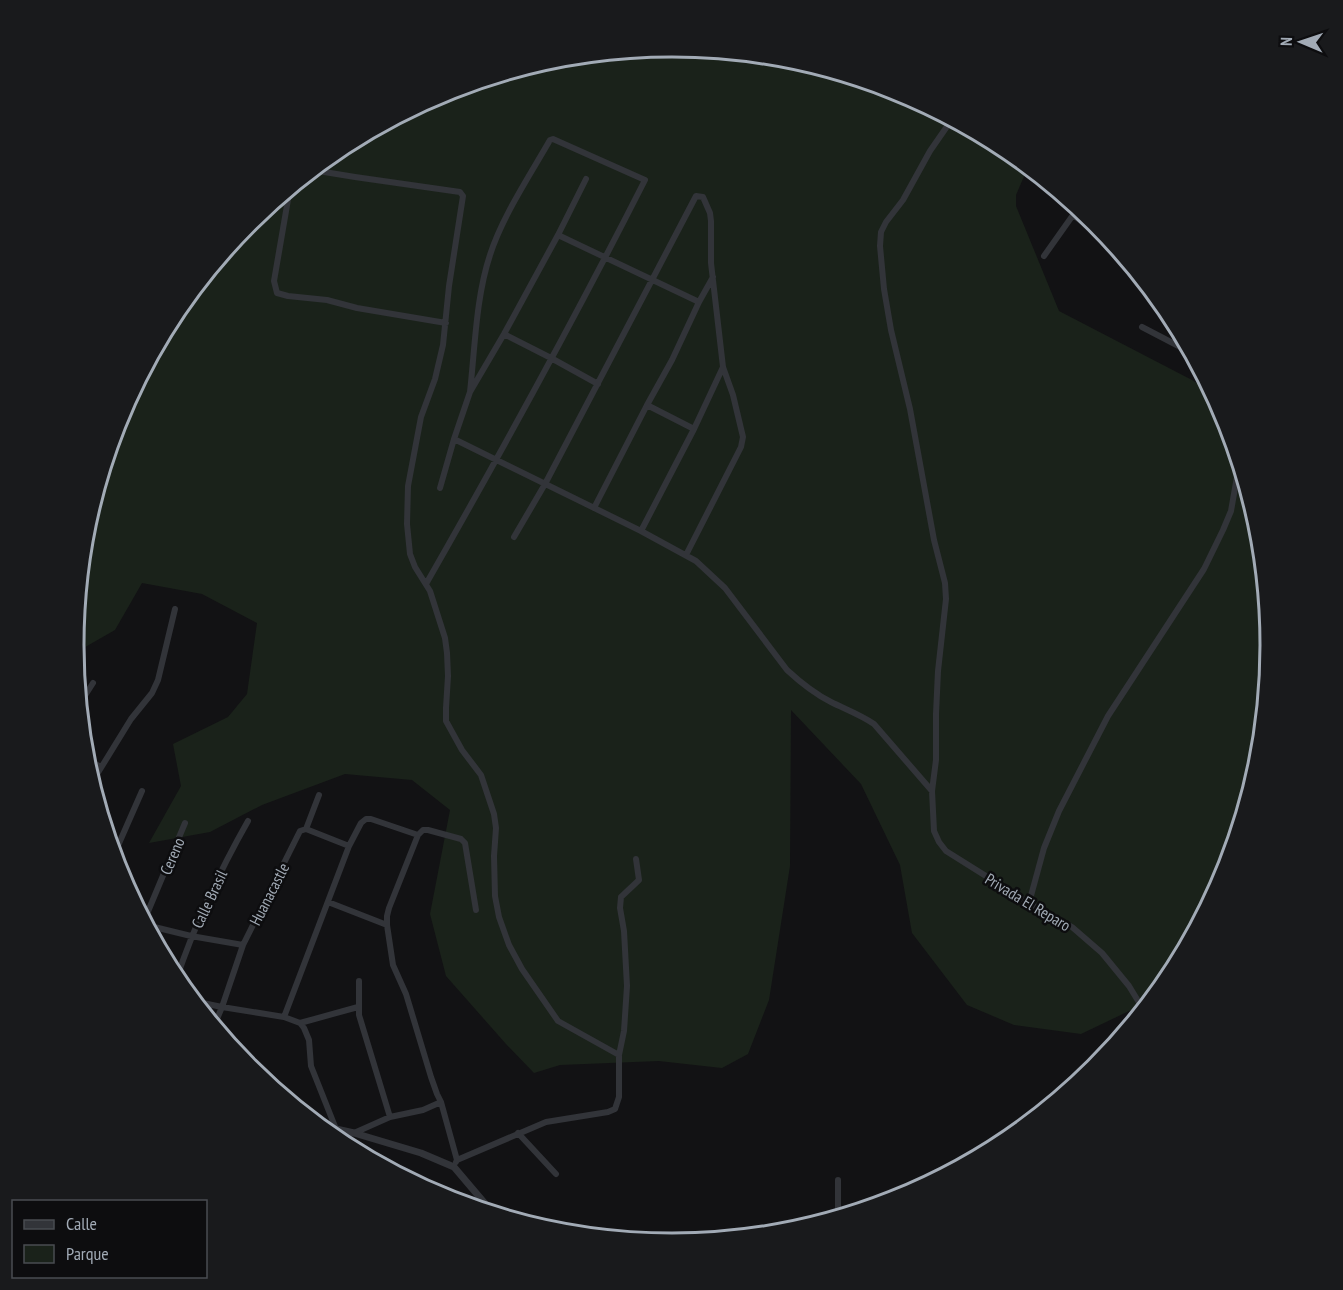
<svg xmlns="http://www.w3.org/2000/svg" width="1343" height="1290" font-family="'PT Sans Narrow',sans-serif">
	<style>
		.green { fill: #1a221a }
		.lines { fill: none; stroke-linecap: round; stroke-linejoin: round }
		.minor { stroke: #323439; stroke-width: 6 }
		.tertiary { stroke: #323439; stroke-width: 7 }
		.labels { text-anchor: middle; stroke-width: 5; stroke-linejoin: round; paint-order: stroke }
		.street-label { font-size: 16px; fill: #a2abb6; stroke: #0d0d0f }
		.rim { fill: none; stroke: #a2abb6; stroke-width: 3 }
	</style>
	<rect width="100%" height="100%" fill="#121214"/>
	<path class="green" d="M671,47L789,58L901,92L1004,148L1028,167L1016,195V206L1059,311L1192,380L1212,393L1225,416L1259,529L1270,645L1258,762L1224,874L1169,978L1150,1001L1081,1034L1014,1025L967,1005L912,933L900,865L861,784L791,710L790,866L769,1000L748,1054L722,1068L659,1061L560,1065L534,1073L506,1044L446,976L430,914L450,810L412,780L345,774L262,805L210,832L149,843L181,786L173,744L228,717L247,694L257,623L202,594L142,583L115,630L80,650L75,664L73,645L85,528L119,416L174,312L249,222L339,147L443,92L555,58Z"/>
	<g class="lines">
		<path class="minor" d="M888,88L934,110
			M945,116L948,120V125L930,151L903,200L886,222L881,232L880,246L884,289L891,330L910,409L934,540L945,583L946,599L938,671L936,714V760L932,791L934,831L939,842L946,851L1029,903L1072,927L1102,953L1129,986L1143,1009
			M312,170L355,177L460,192L463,196L449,286L443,345L435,379L421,417L408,486L407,524L410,554L415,567L430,591L445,638L447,653L448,676L446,708V721L462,750L481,775L494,814L496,828L494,856L495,896L499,917L509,945L522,969L558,1021L619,1055
			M290,188L274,281L277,293L288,296L327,300L357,308L446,323
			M1073,215L1112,243
			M558,235L699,302
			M1044,256L1078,208
			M1142,327L1190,352
			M504,334L551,358L598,384
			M647,405L694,429
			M454,439L641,531L696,561L725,588L787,670C800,682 815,694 831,702C845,709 861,715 874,724L932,791
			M440,488L454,439L470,392L504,334L558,235L586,179
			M594,508L647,405L672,360L699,302L713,277
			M641,531L694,429L723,367
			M514,537L545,484L696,196L703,197L710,213L711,221V263L723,367L733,395L743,437L741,447L686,555
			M426,584C502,451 576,316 645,180L553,139L550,140C530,175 502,217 490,255C476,297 475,347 470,392
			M79,705L93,683
			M84,758L101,767
			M91,784L131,719L152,693L158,680L175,609
			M306,829L349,846
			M306,829L319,795
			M113,857L142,791
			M328,902L387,925
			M1029,903L1044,848L1059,811L1108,716L1204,569L1223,530L1231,511L1239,465
			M144,921L185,823
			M146,925L191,936L243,945
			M176,980C195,924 219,872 248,821
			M359,981V1015L390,1117
			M193,1001L222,1007L284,1017L300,1023L304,1028L309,1040L311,1066L336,1129
			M284,1017L349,846L361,823L366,819H371L418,835
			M300,1023L358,1007
			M214,1026L222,1007L243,945L300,831L306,829
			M250,1061L260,1078
			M354,1133L390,1117L423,1110L441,1102
			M518,1133L556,1174
			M457,1160L441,1102L437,1094L431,1077L406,994L393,965L387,925V916L389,908L418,835L423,830H428L461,839L465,843L476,910
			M456,1162L457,1160L546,1122L608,1112L615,1109L619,1097V1055L624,1031L627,986L624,931L620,908L621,897L639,880L636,859
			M838,1180V1217"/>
		<path class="tertiary" d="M327,1133L336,1129L354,1133L421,1153L454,1167L493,1213"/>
	</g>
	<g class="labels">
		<g class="street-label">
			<text transform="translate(172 856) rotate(-67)" y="6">Cereno</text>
			<text transform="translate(269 894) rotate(-63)" y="6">Huanacastle</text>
			<text transform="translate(209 899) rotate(-65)" y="6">Calle Brasil</text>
			<text transform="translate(1028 902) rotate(31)" y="6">Privada El Reparo</text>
		</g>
	</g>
	<path d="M0 0H1343V1290H0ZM84 645a588 588 0 1 1 1176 0a588 588 0 1 1-1176 0Z" fill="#191a1c" fill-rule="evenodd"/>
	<path class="rim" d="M84 645a588 588 0 1 1 1176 0a588 588 0 1 1-1176 0Z"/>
	<rect x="12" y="1200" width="195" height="78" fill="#0d0d0f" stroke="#494c52" stroke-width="1.5"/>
	<rect x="24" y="1220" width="30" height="9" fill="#323439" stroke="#494c52" stroke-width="1.5"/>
	<text x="66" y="1230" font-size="18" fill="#a2abb6">Calle</text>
	<rect x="24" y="1245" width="30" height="18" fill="#1a221a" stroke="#494c52" stroke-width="1.5"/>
	<text x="66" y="1260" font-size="18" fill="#a2abb6">Parque</text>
	<g transform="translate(1301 42) rotate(272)" stroke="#0d0d0f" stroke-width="4.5" paint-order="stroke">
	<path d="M0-4.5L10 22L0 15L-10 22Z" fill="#a2abb6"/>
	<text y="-9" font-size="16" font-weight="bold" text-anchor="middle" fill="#a2abb6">N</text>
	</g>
</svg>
